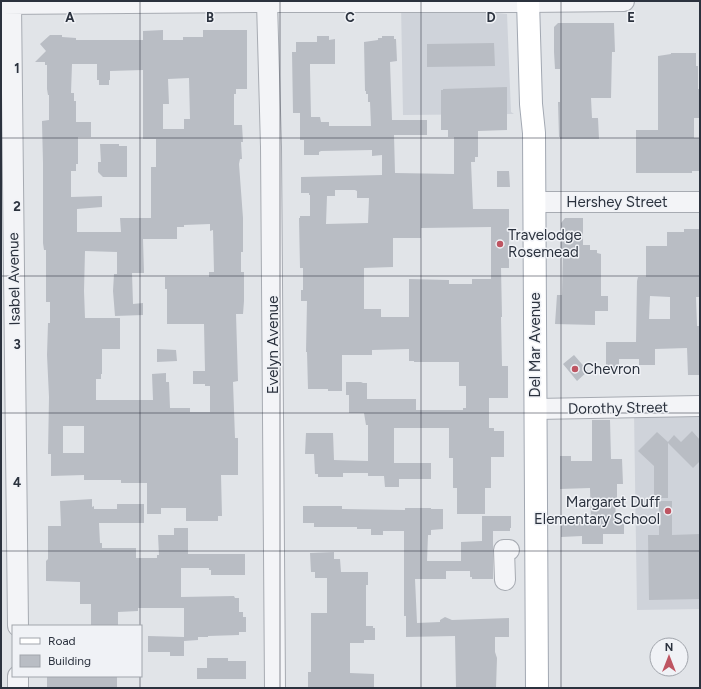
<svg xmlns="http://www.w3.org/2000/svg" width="701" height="689" font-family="Figtree,sans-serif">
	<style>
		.built { fill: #cfd3da }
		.building { fill: #b9bdc4; fill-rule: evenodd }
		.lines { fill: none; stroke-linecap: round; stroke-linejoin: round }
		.minor-casing { stroke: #a7abb2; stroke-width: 22 }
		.major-casing { stroke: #a2a8b2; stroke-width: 24 }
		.minor { stroke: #f3f4f7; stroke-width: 20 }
		.major { stroke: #fff; stroke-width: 22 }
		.grid { fill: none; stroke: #2b323e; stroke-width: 1; stroke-opacity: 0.55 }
		.poi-dot { fill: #be5562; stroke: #f0f2f6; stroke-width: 1.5 }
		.labels { text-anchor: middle; stroke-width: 3; stroke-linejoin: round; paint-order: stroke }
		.street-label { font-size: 15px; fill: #2b323e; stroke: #f0f2f6 }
		.poi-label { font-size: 15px; fill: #2b323e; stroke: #f0f2f6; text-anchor: start }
		.grid-label { font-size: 13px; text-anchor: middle; font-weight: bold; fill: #2b323e; stroke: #f0f2f6; stroke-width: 3; stroke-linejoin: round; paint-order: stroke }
	</style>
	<rect width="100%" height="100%" fill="#e1e4e8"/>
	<path class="built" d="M401,4L507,14L511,112L514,114L403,115Z
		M634,412H700V609L637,610Z"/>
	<path class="building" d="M558,23H614L615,52H612L611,98H591L592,118H598L599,139H560V137H559L558,102H560V69H555L554,52V27Z
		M163,30V40H183V37H203V30H247V89H236V94H234V125H242L243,142H241L242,159H240L239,164L243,218V252H241V272H244V301L243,314H236L238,381L233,382L235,438H238V475H221L222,516H218V521H186V508H161V514H147V483H121V480H84V475L51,476V454H48L49,397L47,355L48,323H50V302H46V250H44L43,243V163L42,123V121L49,120V95H48L47,89V65H45V62H35L46,51L40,44L50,35H62V37L76,38V40H143V31ZM72,64H97V80H99V85H109V80H110V71L143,70V139H156V167H151V218H120L121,232H77V209L102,207V196L71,197V171H76V164H78V137H91V122H76V101H74V93H71ZM189,78L190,119H184V129H163V104H169L168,79ZM210,224V231L213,230L214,272H209V277H165V289H167V324H204L205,371H193V384H205V386H210V412H190V408H170L169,382H166V373L152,374L153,400H96V379H101V374H102V349H120V318H85L84,291L85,251L117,252V274H114L113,291L115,316L143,315V303L133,304L132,273H144L143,239H177V227H184V225ZM63,426H84V453H63Z
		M317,36H329V40L335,39V64H310V70L311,117H320L321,122H329V126H371L370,102H368V94H366V91H365L364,42L378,40V38H382V36H394V39H396L397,61L390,62L392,120H427V135H394L395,173L454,174V137H448V130H441V90H443V89L507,87V130L478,131V157H475V162H471L473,209H509V268H501L502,317H501L502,366H508V398H489V428H494V431H504V457H491V488H485V514H457V488H453V458H449V428H394V463H431V479H399V487H385L384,476H368V473H343V477H318V474H315L314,454H305L306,433H333L334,460L368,461V425H366L364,413H349V395H346V382H361L363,383H367V399H416V410H463V408H466V386H459V362H414V361H409V349L372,350V355H342V391H328V389H308L307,352H306L307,301H301V290H303V268H300L299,218H300V216H310V195H309V193H301V177L382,175V155L372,156V150L321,151L319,152V155H304V140H300V113H293L292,52H296V42H317ZM335,190H355L357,191V198H369L368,223L326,224L327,196H335ZM491,227V279H472V284H449V280L409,279V317H381V309H364V268L393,267V238H421V228Z
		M494,43L495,66L427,67V44Z
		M671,53H696V66H698V89H700V118H694V138H699L700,141L699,171H692V173H636V130H658V56L671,54Z
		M100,144H119V146H127V177H103L98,172V162H101Z
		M497,171H509L510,187H497Z
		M565,218H583V245H590V250H597V253L601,254V296H608V311H595V325L555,324L557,295H562L563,250H561V223Z
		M684,229H700V297H696L697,326H700V375H688L687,348L655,349V365H639V359H619V372H606V342H636L637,281L638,277H646V246H667V232H684ZM650,296L670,297V319H649Z
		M157,349L176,350L177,361L157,362Z
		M574,355L588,371L577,381L563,364Z
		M592,420H610L611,459H622L623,484H617V500H615L616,520H624V534H603V544H582V536L561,537V522H591L590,488L560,489V456H571V461H592Z
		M692,431L700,440V461L693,468L668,443V498H654V466L638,451L657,432L668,442L674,435L681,442Z
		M92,499V507L94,506V509H117V504H144V523H99L100,543H102V548H136V558H157V555H159L158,535H174V528H188V554H245V575H211V570H209V568H181V597L234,596L235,598H239V612H243V617H246V632H239V635L208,636V637H198V640L184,641V656H170V652H148V636L184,637V608H138V611L118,612V626H91V604H80V582L46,581V561L48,559V526H61L60,501Z
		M659,501H672V535L700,534V599L649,600L648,535H659Z
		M303,506H342V509L405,510V508H431V509H443V529L431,530V535H428L427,561H461V542L482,541V516H511V528H510V531H493V579H472V577H470V571H446V579H415L417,623L440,622V620L445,617L452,620L509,618V637H495V652L497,658L496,688H456L455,636L406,637V616H404V531H383V535H371V529H357V527H314V523H303Z
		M334,552V559H340L341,572H368V585H366V626H373V628H375V640H364V643H350V673L374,674V688H308V672H311V613H327V578H315V572H311L310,553Z
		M207,658H228V661H246V679H197V668H207Z
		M47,676H117V688H47Z"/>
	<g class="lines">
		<defs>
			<path id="minor" d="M267,2L271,147L275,688
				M1,4L267,2H528L624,1
				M11,4L18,626
				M535,202H700
				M536,409L700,406
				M505,580L504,550H509
				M18,688V676"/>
			<path id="major" d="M528,1L531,104L534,133L537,688"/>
		</defs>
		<use href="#minor" class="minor-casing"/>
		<use href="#major" class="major-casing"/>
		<use href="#minor" class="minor"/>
		<use href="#major" class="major"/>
	</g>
	<path class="grid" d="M140,1V626M280,1V688M421,1V688M561,1V688M1,138H700M1,276H700M1,413H700M1,551H700M140,676V688"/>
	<g class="poi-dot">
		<circle cx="500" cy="244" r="4"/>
		<circle cx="575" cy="369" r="4"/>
		<circle cx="668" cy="511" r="4"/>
	</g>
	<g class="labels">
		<g class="street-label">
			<text x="617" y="207">Hershey Street</text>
			<text transform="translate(14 279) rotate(-91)" y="5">Isabel Avenue</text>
			<text transform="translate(273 345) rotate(-90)" y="5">Evelyn Avenue</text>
			<text transform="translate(535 345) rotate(-90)" y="5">Del Mar Avenue</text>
			<text transform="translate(618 408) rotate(-1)" y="5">Dorothy Street</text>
		</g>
		<g class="poi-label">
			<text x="508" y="240">Travelodge<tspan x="508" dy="17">Rosemead</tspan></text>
			<text x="583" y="374">Chevron</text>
			<text x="660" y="507" text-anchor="end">Margaret Duff<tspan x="660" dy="17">Elementary School</tspan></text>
		</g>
	</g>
	<g class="grid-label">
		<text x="70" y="22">A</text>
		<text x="210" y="22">B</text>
		<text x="350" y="22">C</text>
		<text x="491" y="22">D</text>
		<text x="631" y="22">E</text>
		<text x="17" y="73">1</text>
		<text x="17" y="211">2</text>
		<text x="17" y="349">3</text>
		<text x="17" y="487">4</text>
	</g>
	<rect width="701" height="689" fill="none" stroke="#2b323e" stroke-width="4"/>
	<rect x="12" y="625" width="130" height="52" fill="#f0f2f6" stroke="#a1a5ac"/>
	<rect x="20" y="638" width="20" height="6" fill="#ffffff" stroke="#a1a5ac"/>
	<text x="48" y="645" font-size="12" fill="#2b323e">Road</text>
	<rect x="20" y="655" width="20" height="12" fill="#b9bdc4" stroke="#a1a5ac"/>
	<text x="48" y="665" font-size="12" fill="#2b323e">Building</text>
	<g transform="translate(669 657)"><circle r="19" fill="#f0f2f6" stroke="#a1a5ac"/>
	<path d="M0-3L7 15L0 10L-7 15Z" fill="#be5562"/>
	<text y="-6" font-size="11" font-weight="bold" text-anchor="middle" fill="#2b323e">N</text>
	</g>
</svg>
